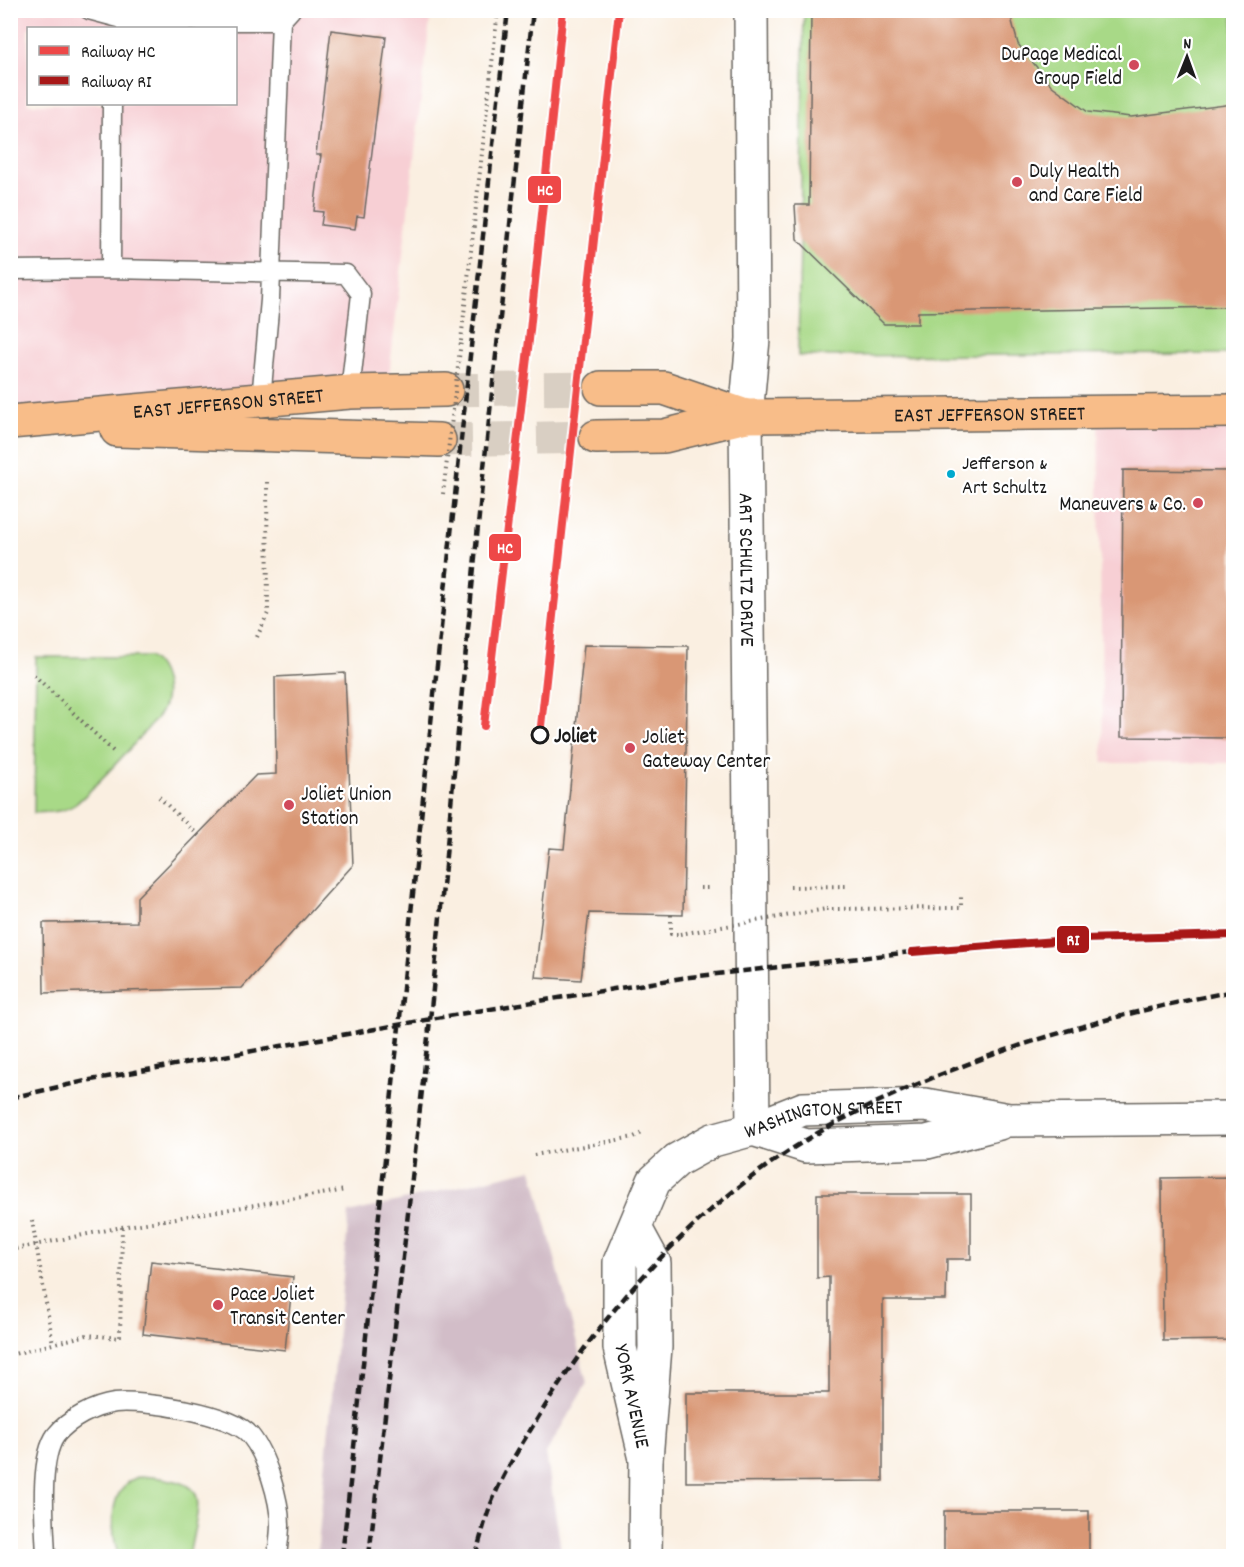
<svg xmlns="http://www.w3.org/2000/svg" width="1244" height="1567" font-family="Dekko,sans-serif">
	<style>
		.built { fill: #f7cfd4; fill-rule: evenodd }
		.industrial { fill: #d2bdc8 }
		.green { fill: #a8d987; stroke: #627a52; stroke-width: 1.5 }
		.building { fill: #d99775 }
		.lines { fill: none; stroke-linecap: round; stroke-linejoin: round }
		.primary-tunnel { stroke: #d9cfc3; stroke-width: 33; stroke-dasharray: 33 16; stroke-linecap: butt }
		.service-casing { stroke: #6a6661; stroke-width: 21 }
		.minor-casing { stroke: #6a6661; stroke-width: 36 }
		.primary-casing { stroke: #6a6661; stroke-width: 36 }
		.path { stroke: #6a6661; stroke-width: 4; stroke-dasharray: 1.5 4.5; stroke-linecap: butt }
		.service { stroke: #fff; stroke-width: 18 }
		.minor { stroke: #fff; stroke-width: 33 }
		.primary { stroke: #f8bd89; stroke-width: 33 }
		.rail { stroke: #1c1c1c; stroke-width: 4.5; stroke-dasharray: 9 4.5; stroke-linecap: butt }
		.path-bridge { stroke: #6a6661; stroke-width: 4; stroke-dasharray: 1.5 4.5; stroke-linecap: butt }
		.rail-1-casing { stroke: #fff; stroke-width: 12 }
		.rail-2-casing { stroke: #fff; stroke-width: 12 }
		.rail-1 { stroke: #ee4848; stroke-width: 8 }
		.rail-2 { stroke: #a81818; stroke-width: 8 }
		.poi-dot { fill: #d1495b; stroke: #fff; stroke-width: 2 }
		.bus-dot { fill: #00a9ce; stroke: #fff; stroke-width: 2 }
		.stop-dot { fill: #fff; stroke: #1c1c1c; stroke-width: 3 }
		.labels { text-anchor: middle; stroke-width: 4.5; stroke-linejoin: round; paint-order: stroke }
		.bus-label { font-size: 20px; fill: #1c1c1c; stroke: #fff; text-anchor: start }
		.poi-label { font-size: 21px; fill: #1c1c1c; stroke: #fff; text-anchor: start }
		.street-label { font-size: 21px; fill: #1c1c1c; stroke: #fff }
		.stop-label { font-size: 21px; font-weight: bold; fill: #1c1c1c; stroke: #fff; text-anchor: start }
		.line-badge { stroke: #fff; stroke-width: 2 }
		.badge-label { font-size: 16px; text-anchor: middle; font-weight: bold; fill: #fff }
	</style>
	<rect width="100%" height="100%" fill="#fff"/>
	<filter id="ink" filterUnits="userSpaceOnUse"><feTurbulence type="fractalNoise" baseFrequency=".0167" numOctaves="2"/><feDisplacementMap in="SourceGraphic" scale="12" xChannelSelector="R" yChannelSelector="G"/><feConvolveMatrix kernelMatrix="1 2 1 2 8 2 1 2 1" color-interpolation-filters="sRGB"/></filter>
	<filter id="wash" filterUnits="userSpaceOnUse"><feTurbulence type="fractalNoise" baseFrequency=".008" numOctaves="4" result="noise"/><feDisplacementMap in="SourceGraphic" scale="24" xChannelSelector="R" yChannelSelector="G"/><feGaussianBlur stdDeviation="1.35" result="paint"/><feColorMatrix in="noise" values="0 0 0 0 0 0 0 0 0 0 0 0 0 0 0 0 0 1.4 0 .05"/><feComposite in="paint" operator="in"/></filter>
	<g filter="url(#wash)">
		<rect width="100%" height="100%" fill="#faefe1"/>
		<path class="built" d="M10,11H431L385,411L11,416ZM28,28H236V104H28Z
			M1233,418V763H1103L1098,420Z"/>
		<path class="industrial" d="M532,1169L587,1383L546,1453L562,1556H317L349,1213Z"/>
		<path class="green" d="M804,11H1233V354L798,356Z
			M36,657H149C164,668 170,692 162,710C157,721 84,799 74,805C62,813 48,812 34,813Z
			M140,1476C212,1482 201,1493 189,1556H118C111,1528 107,1488 140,1476Z"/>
		<g id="blocks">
			<path class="building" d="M811,10H1009L1018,44L1051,85L1088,112L1131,117L1233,104V307L918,312V324H884L797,239L795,205H809Z
				M331,30L386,37L364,217L357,216L355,229L321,225L323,212L314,211L321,155H316Z
				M1123,470L1233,471V738L1121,737Z
				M584,645L688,646L683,915L589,913L581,980L535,977L549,848L564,849Z
				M345,673L353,865L242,988L44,993L43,923L137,922V897L256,775L276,774L275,677Z
				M1233,1177V1340L1163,1341L1162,1178Z
				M817,1194H971V1259H947L946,1300H883V1481L686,1482V1393H829V1277L817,1278Z
				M151,1261L293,1277L285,1350L143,1334Z
				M944,1511H1089V1557H944Z"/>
		</g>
	</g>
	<g filter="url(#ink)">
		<use href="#blocks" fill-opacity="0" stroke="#6a6661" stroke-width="1.5"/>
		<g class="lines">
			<path class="primary-tunnel" d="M446,390L601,388
				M439,440L596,437"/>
			<defs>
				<path id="service" d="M89,10L130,21
					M127,28L130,21H281
					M112,104L111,269L346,274L361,294L350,392
					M10,270L111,269
					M261,399L270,300L281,21L291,10
					M46,1556C45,1526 38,1460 56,1435C69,1419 94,1406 115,1403C144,1400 231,1413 250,1435C266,1454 280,1500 280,1525C280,1535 278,1546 277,1556"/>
				<g id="minor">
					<path id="s1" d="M751,10L753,339L746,416L753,1129"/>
					<path d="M753,1129L806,1146L927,1142L999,1123"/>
					<path d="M635,1228L654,1263L655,1347L646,1459L645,1556"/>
					<path id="s2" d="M646,1459L620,1348V1262L654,1181L677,1160L713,1140L753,1129L803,1109L925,1105L1009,1120L1234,1118"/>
				</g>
				<g id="primary">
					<path d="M601,388H664L746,416"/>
					<path id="s3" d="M10,422L350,392L446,390"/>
					<path d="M117,430L439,440"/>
					<path id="s4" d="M596,437L664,436L746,416L1234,411"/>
				</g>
			</defs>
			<use href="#service" class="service-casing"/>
			<use href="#minor" class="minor-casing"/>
			<use href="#primary" class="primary-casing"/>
			<path class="path" d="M461,341L498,10
				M257,637L268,613L267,482
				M34,675L116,754
				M159,797L199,836
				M790,887L846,886
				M700,888H710
				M826,909L961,908V896
				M671,915V934H680
				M534,1155L634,1137L644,1132
				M32,1220L53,1344
				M10,1250L122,1227L345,1190
				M10,1355L87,1335L120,1338L122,1227"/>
			<use href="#service" class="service"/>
			<use href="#minor" class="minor"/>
			<use href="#primary" class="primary"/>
			<path class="rail" d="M10,1098L85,1081L459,1014L682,978L912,952
				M342,1556C399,1041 450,526 508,10
				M369,1556L430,1020L481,495L533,10
				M475,1556C481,1538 485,1518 493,1499C505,1470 523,1442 539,1416C615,1292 721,1180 853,1114C973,1054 1102,1016 1234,991"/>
			<path class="path-bridge" d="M443,494L461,341
				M680,934L826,909"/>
			<defs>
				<path id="rail-1" d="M484,726L529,340L563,10
					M540,735L619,10"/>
				<path id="rail-2" d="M912,952L1082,939L1234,935"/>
			</defs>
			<use href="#rail-1" class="rail-1-casing"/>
			<use href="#rail-2" class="rail-2-casing"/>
			<use href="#rail-1" class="rail-1"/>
			<use href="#rail-2" class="rail-2"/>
		</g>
	</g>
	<g class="poi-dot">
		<circle cx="1134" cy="65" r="6"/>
		<circle cx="1017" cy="182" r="6"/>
		<circle cx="1198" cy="503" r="6"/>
		<circle cx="630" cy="748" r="6"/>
		<circle cx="289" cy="805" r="6"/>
		<circle cx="218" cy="1305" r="6"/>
	</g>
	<circle class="bus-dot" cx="951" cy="474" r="5"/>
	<circle class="stop-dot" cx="540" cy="735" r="8"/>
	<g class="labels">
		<g class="bus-label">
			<text x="962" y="469">Jefferson &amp;<tspan x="962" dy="24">Art Schultz</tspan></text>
		</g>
		<g class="poi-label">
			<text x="1122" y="60" text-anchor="end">DuPage Medical<tspan x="1122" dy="24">Group Field</tspan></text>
			<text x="1029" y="177">Duly Health<tspan x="1029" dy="24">and Care Field</tspan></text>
			<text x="1186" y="510" text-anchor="end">Maneuvers &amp; Co.</text>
			<text x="642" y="743">Joliet<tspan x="642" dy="24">Gateway Center</tspan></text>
			<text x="301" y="800">Joliet Union<tspan x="301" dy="24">Station</tspan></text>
			<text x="230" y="1300">Pace Joliet<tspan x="230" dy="24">Transit Center</tspan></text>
		</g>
		<g class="street-label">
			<text dy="7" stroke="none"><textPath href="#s3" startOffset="219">EAST JEFFERSON STREET</textPath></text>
			<text dy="7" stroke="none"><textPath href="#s4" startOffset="396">EAST JEFFERSON STREET</textPath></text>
			<text dy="7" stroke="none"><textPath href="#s1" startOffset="560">ART SCHULTZ DRIVE</textPath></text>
			<text dy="7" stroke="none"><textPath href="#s2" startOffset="474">WASHINGTON STREET</textPath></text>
			<text transform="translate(633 1396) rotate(78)" y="7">YORK AVENUE</text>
		</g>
		<g class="stop-label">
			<text x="554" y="742">Joliet</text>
		</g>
	</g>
	<g class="line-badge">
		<rect x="527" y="175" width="35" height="29" rx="6" fill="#ee4848"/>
		<rect x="488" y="533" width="34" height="29" rx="6" fill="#ee4848"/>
		<rect x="1056" y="925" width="34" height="29" rx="6" fill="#a81818"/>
	</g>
	<g class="badge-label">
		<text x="545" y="195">HC</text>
		<text x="505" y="553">HC</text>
		<text x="1073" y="945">RI</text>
	</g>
	<rect width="1244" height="1567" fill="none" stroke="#fff" stroke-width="36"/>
	<rect x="27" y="27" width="210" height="78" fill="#ffffff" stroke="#a4a4a4" stroke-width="1.5"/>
	<rect x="39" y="46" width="30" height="9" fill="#ee4848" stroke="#a4a4a4" stroke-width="1.5"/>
	<text x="81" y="57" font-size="18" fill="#1c1c1c">Railway HC</text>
	<rect x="39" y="76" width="30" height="9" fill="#a81818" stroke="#a4a4a4" stroke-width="1.5"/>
	<text x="81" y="87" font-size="18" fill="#1c1c1c">Railway RI</text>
	<g transform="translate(1187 57) rotate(1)" stroke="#ffffff" stroke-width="4.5" paint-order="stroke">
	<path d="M0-4.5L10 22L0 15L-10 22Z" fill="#1c1c1c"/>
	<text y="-9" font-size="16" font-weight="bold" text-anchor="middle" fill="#1c1c1c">N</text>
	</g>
</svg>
